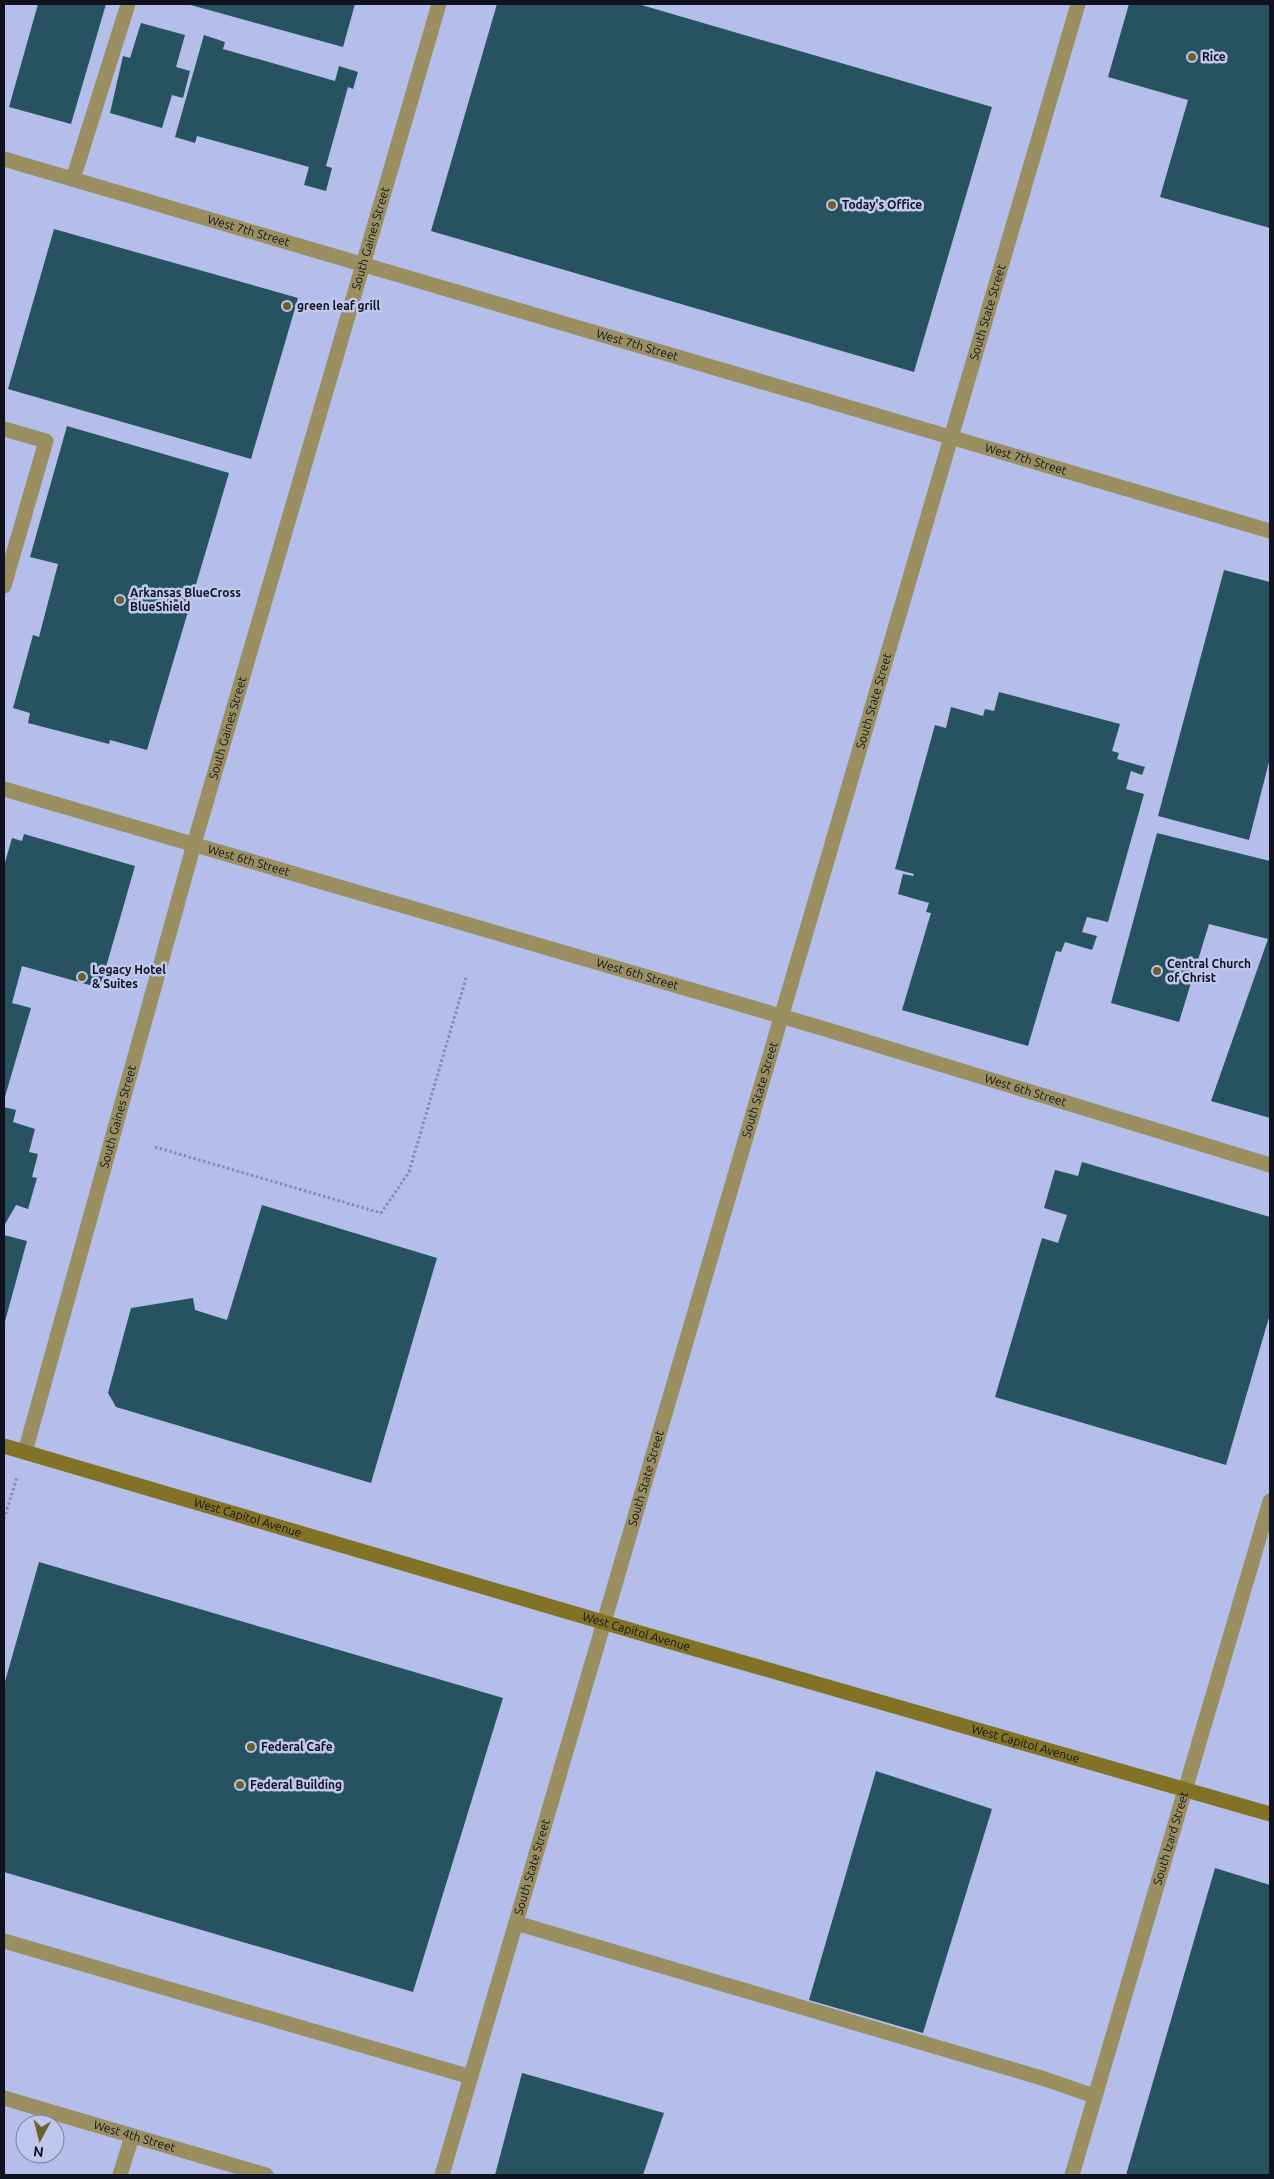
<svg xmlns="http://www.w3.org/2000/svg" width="1274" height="2179" font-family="Ubuntu,sans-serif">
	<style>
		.built { fill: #b5bdea; fill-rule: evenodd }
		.building { fill: #26535f }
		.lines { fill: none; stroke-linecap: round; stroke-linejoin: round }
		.path { stroke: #888dab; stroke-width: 3; stroke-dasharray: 2.5 2.5; stroke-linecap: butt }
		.service { stroke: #998f61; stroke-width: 15 }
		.tertiary { stroke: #998f61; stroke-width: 15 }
		.secondary { stroke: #827225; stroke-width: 15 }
		.poi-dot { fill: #6c612e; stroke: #c0c7ed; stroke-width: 2 }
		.labels { text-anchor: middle; stroke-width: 5; stroke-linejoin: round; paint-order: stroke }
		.poi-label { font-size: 12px; font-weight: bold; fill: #111220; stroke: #c0c7ed; text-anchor: start }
		.street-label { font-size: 12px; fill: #111220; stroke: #c0c7ed }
	</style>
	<rect width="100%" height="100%" fill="#c0c7ed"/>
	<path class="built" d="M4,4H1270V2175H4ZM25,2124H55V2154H25Z"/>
	<path class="building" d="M38,4H106L71,124L9,107Z
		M187,4H355L343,47Z
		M497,4H638L992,107L914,372L431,231Z
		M1129,4H1270V228L1160,197L1188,100L1108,77Z
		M141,23L185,35L176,67L190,71L183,98L172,95L162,128L110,113L123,56L130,58Z
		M204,35L225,42L223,49L335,81L339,66L358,72L353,89L348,87L326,166L332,168L326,191L304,185L309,167L197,136L195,143L175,137Z
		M54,229L298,298L251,459L8,389Z
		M67,426L229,473L147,750L110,740L109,744L28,723L30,713L13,708L33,635L39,637L58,564L30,557Z
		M1224,570L1270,582V758L1249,840L1158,816Z
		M999,692L1120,724L1112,751L1119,753L1117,759L1145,767L1142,775L1131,771L1126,789L1144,794L1108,922L1087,917L1082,932L1097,936L1092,950L1065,942L1061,952L1056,951L1028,1046L902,1010L931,913L926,912L929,903L898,894L903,874L913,876L914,874L895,869L935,725L946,728L951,707L983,716L985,709L994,711Z
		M1157,833L1270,861V1118L1211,1101L1268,939L1209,924L1179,1022L1111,1003Z
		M24,834L135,866L100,988L22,966L12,1003L31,1008L4,1100V866L12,838L22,841Z
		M4,1107L16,1110L13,1122L35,1129L29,1152L38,1154L32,1177L37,1178L28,1209L16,1205L4,1226Z
		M1082,1162L1270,1217V1314L1226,1465L995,1397L1042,1238L1058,1243L1067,1215L1044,1208L1055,1170L1078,1176Z
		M262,1205L437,1258L371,1483L116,1407L108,1393L131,1308L193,1298L195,1310L227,1320Z
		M4,1235L27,1241L4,1325Z
		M39,1562L503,1698L413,1992L4,1872V1685Z
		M876,1771L992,1809L923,2033L809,2000Z
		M1215,1868L1270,1885V2175H1126Z
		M522,2073L664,2113L643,2175H495Z"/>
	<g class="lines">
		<path class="path" d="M155,1147L381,1213L409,1172L466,978
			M4,1519L17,1477"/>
		<path class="service" d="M73,179L128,4
			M4,429L46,441L4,586
			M516,1923L1045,2079L1094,2096
			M4,1941L471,2077
			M120,2175L132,2136"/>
		<g class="tertiary">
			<path id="s1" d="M4,159L1270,531"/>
			<path id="s2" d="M4,789L825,1029L1270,1165"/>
			<path id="s3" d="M25,1452L194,844L439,4"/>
			<path id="s4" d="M4,2098L266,2175"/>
			<path id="s5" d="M442,2175L1078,4"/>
			<path id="s6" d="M1072,2175L1270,1501"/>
		</g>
		<path class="secondary" id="s7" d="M4,1446L647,1635L1270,1814"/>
	</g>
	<g class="poi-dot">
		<circle cx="1192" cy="57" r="5"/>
		<circle cx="832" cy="205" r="5"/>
		<circle cx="287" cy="306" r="5"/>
		<circle cx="120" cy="600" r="5"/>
		<circle cx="1157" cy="971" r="5"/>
		<circle cx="82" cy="977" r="5"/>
		<circle cx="251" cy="1747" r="5"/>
		<circle cx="240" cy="1785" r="5"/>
	</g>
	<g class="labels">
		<g class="poi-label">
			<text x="1202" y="61">Rice</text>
			<text x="842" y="209">Today's Office</text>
			<text x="297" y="310">green leaf grill</text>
			<text x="130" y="597">Arkansas BlueCross<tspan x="130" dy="14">BlueShield</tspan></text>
			<text x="1167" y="968">Central Church<tspan x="1167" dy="14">of Christ</tspan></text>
			<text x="92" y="974">Legacy Hotel<tspan x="92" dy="14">&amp; Suites</tspan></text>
			<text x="261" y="1751">Federal Cafe</text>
			<text x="250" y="1789">Federal Building</text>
		</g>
		<g class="street-label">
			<text dy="4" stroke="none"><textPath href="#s1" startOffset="255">West 7th Street</textPath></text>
			<text dy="4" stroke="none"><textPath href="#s3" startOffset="1262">South Gaines Street</textPath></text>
			<text dy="4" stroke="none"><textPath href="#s5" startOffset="1941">South State Street</textPath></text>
			<text dy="4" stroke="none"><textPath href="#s1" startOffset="660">West 7th Street</textPath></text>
			<text dy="4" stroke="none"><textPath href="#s1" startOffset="1065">West 7th Street</textPath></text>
			<text dy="4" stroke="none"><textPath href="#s5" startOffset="1536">South State Street</textPath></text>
			<text dy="4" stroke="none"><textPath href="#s3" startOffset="752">South Gaines Street</textPath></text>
			<text dy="4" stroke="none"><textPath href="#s2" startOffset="255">West 6th Street</textPath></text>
			<text dy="4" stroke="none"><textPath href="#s2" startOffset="660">West 6th Street</textPath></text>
			<text dy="4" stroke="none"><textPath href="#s5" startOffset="1131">South State Street</textPath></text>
			<text dy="4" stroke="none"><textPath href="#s2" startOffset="1065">West 6th Street</textPath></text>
			<text dy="4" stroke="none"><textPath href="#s3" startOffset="348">South Gaines Street</textPath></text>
			<text dy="4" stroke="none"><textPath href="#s5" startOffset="726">South State Street</textPath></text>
			<text dy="4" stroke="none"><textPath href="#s7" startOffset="254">West Capitol Avenue</textPath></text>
			<text dy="4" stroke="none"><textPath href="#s7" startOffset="659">West Capitol Avenue</textPath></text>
			<text dy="4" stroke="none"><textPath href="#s7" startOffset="1064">West Capitol Avenue</textPath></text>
			<text dy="4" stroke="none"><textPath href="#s6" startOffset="351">South Izard Street</textPath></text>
			<text dy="4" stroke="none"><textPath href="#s5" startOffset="321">South State Street</textPath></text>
			<text dy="4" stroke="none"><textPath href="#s4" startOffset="136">West 4th Street</textPath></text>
		</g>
	</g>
	<rect width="1274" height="2179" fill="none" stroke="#111220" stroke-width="10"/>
	<g transform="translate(40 2139) rotate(187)"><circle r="24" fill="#c0c7ed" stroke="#7a7f9b"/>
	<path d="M0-4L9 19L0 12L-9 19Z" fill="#6c612e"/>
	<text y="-8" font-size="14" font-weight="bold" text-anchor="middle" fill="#111220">N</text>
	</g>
</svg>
